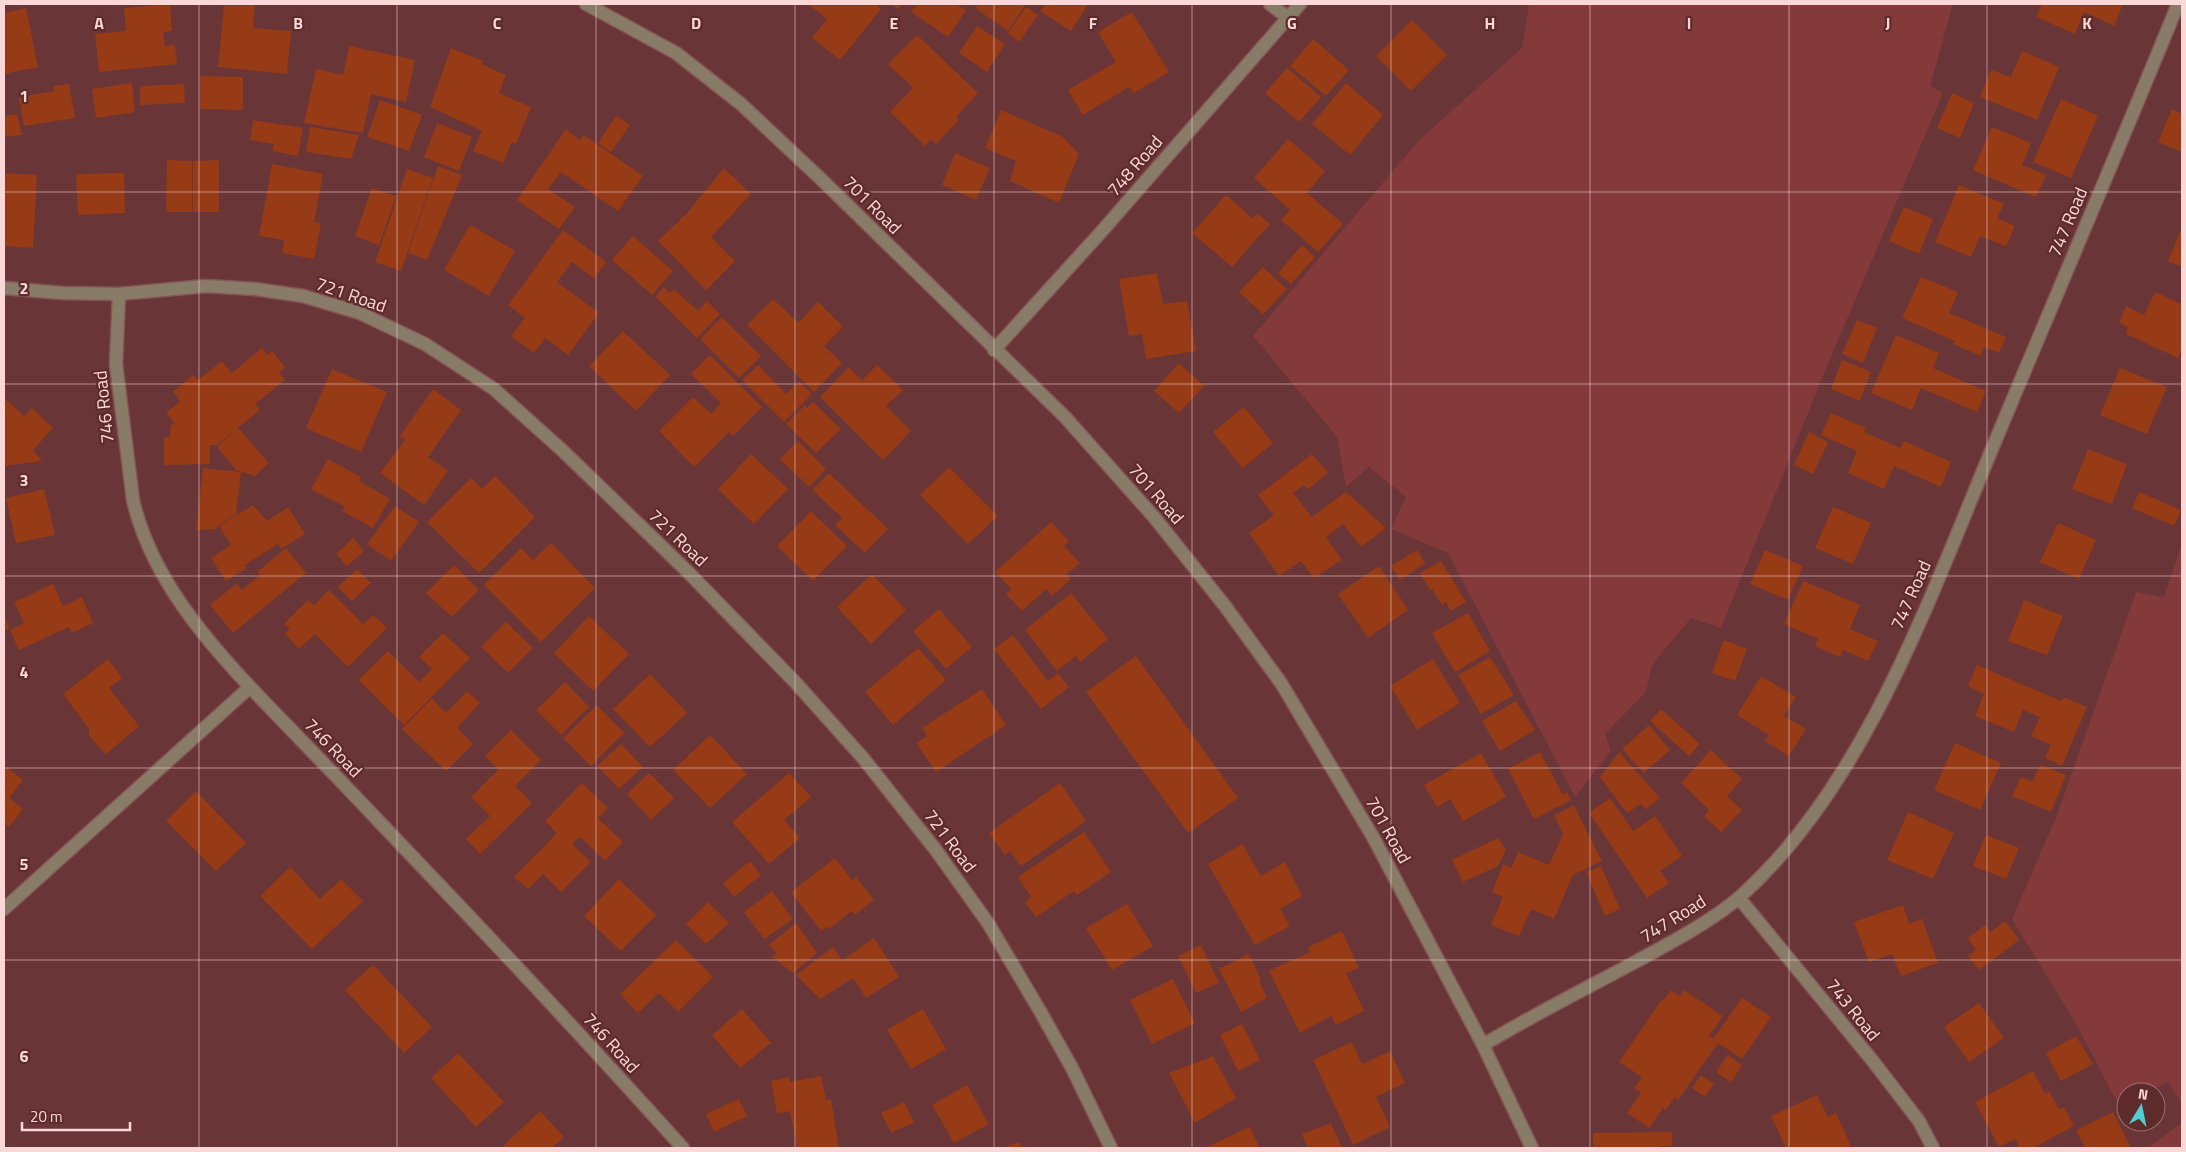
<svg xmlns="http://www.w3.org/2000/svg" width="2186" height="1152" font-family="'Titillium Web',sans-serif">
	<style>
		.green { fill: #84393b }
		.building { fill: #963b15 }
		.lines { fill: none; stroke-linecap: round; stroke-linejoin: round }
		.minor-casing { stroke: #865656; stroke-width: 15 }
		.minor { stroke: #887c68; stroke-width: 12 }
		.grid { fill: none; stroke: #fad8d7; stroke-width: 1; stroke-opacity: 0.55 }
		.labels { text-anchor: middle; stroke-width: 4.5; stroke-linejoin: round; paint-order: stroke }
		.street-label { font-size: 18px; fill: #fad8d7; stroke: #5e2b2b }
		.grid-label { font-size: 16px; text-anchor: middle; font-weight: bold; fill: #fad8d7; stroke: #5e2b2b; stroke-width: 4.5; stroke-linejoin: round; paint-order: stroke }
	</style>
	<rect width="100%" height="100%" fill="#693536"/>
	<path class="green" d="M1529,4H1953L1930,86L1943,93L1825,371L1721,628L1691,618L1652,665L1646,692L1605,734L1611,751L1575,797L1448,553L1391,529L1406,497L1369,467L1346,487L1337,437L1253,336L1419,140L1522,48Z
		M2182,543V1104L2168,1082L2149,1092H2126V1105L2120,1108L2075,1022L2012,919L2057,815L2136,592L2164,597Z
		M2182,1123V1148H2147Z"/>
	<path class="building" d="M170,4L172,31L163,32L165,46L175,45L177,64L99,72L95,34L126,31L124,8Z
		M224,4H255L253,28L291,31L287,74L218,67Z
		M808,4H875L881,9L840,60L812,38L827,19Z
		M891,4H902L898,9Z
		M917,4H956L966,10L948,37L911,12Z
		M979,4H1026L1008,31L975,8Z
		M1045,4H1088L1071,31L1040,11Z
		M2042,4H2123L2114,26L2084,12L2075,34L2036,17Z
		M1026,7L1038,15L1019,42L1008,33Z
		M26,8L38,67L4,74V13Z
		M1132,12L1169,72L1134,93L1129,87L1083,115L1068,90L1116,62L1098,32Z
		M1412,20L1447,55L1411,91L1376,56Z
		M977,26L1005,44L987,72L959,53Z
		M917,35L978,93L956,117L959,120L936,144L931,139L925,146L890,112L913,88L888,64Z
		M1313,39L1349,70L1326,96L1290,66Z
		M349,46L415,60L406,102L371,94L363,133L304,123L316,69L343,75Z
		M451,48L483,61L481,64L506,75L499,93L531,107L516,144L512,142L503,163L473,151L482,131L430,107Z
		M2022,51L2059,67L2037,120L1980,97L1991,70L2011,77Z
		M1287,68L1321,97L1299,122L1265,93Z
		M200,76L243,77V110L200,109Z
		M132,83L135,112L96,118L92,89Z
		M1346,83L1383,115L1350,155L1312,124Z
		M69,84L75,118L24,126L19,97L54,91L53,86Z
		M184,84L185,103L140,105V86Z
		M1952,93L1974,103L1960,138L1937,128Z
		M2061,99L2098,116L2071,178L2033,162Z
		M380,100L422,115L409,151L367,137Z
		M2172,109L2182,114V152L2158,142Z
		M1001,110L1063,137L1079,154L1059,203L1010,181L1016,161L985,148Z
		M17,114L22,135L4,137V116Z
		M616,116L630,125L611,152L598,143Z
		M253,120L303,128L298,156L272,151L274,144L250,140Z
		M437,123L472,137L459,171L424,157Z
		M310,127L359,135L351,159L306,152Z
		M1992,127L2031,143L2022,165L2046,175L2036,197L1973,170Z
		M566,129L580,140L584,135L643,176L618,211L561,172L548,189L575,207L559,229L517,200Z
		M1288,139L1325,171L1307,193L1343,224L1318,252L1281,220L1290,210L1254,178Z
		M955,153L990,168L976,200L942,185Z
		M167,160L192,161V212H166Z
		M219,160V212H193V161Z
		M272,164L323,174L314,222L321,223L314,259L282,253L284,240L259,236Z
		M438,166L462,175L427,260L408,253Z
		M724,168L751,194L711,237L735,261L706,290L658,241L687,213Z
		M407,169L433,178L401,271L375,262Z
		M4,173L37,175L33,248L4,246Z
		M124,173L125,213L78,215L76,174Z
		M1959,185L2004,204L1997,218L2015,226L2006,246L1980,236L1971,257L1935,242Z
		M372,188L396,196L379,245L355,236Z
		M1226,195L1253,219L1257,213L1270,224L1232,267L1192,233Z
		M1904,207L1933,219L1919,254L1889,241Z
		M470,225L515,251L489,296L444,270Z
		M2182,227V267L2168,261Z
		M563,230L606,262L594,278L572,262L557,282L599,313L568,355L545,338L534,353L511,336L525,318L508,305Z
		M633,236L673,271L652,295L612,260Z
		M1302,245L1315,257L1291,284L1278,273Z
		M1263,267L1287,289L1263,314L1239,292Z
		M1157,273L1163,304L1187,301L1196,351L1146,359L1142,334L1129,336L1119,279Z
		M1921,277L1958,292L1949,313L2006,337L1999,353L1984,347L1981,356L1953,344L1955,341L1902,318Z
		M664,287L670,293L674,289L698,311L707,301L720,314L697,338L655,297Z
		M2155,292L2182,304V348L2178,358L2126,334L2128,327L2119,322L2126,306L2144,315Z
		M773,299L798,323L818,302L843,327L824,346L842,363L814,392L747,325Z
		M722,317L761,356L739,378L700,339Z
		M1857,320L1877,328L1863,363L1842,354Z
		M623,331L670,375L636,411L589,366Z
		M1896,335L1939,353L1933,368L1986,391L1977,412L1921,388L1912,410L1871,393Z
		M262,348L268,355L272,351L285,367L279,373L285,380L255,404L260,410L217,445H210V464L164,465V437H170V426L174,423L166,413L180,401L173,392L193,375L198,380L222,361L232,373Z
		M710,355L762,407L733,436L729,432L694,467L659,431L693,397L711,414L721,403L691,374Z
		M1842,360L1871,372L1860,401L1831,389Z
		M1179,363L1204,386L1179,413L1154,391Z
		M758,365L786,394L799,381L812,394L784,422L742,380Z
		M877,365L903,390L886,406L911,431L883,460L820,397L849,367L862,380Z
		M2120,368L2167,387L2147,434L2100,415Z
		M332,369L387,392L361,452L306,428Z
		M433,389L461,410L428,457L448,471L424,505L380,473L405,440L400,436Z
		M4,398L24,416L32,408L53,428L33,450L42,461L4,466Z
		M813,402L841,429L816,453L786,424L805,405L807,408Z
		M1244,407L1273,443L1243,468L1213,432Z
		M1831,413L1866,428L1864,432L1900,448L1904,441L1951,462L1941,487L1894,466L1884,489L1848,473L1857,451L1821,435Z
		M238,428L269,463L255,476L236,470L217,447Z
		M1809,432L1828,442L1813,474L1794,465Z
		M798,441L826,469L809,487L780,459Z
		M2088,449L2127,464L2112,504L2072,489Z
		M751,454L788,489L754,524L718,489Z
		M1312,454L1328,473L1308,489L1304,485L1293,493L1312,517L1346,492L1386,528L1361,547L1343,524L1326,537L1342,560L1314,578L1301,561L1279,576L1249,533L1274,515L1258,495Z
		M328,459L361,477L359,481L390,499L373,528L342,511L345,507L311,489Z
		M949,467L998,516L968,544L920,495Z
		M203,468L241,472L236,515L219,525L216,529L196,530Z
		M829,473L888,529L865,553L835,525L842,518L812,490Z
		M495,476L535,517L479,573L427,522L471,478L482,489Z
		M44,489L55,535L16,543L6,498Z
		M2139,492L2181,510L2174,526L2132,508Z
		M253,505L267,521L288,507L305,534L281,549L278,544L245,565L247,568L226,581L211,558L231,545L219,526Z
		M395,506L419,522L391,561L367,544Z
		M1833,507L1871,523L1853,564L1815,548Z
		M811,511L847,546L813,581L777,546Z
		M1051,522L1069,541L1064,546L1080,563L1067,574L1071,579L1052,596L1046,589L1022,611L1006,594L1011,589L995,572Z
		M2058,523L2096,540L2079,579L2040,562Z
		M353,538L364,551L347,566L336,554Z
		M551,543L595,588L541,642L484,585L521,548L533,560Z
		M286,548L306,573L233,633L210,605L236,584L242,590L260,575L257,572Z
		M1417,550L1425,563L1400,580L1391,566Z
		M1765,550L1803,566L1788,600L1750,584Z
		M1441,561L1466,602L1451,611L1446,602L1442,605L1432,589L1430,590L1420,573Z
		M454,565L479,590L452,617L426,593Z
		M1379,566L1408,610L1368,638L1338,594Z
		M357,569L371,583L352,601L338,587Z
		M872,574L906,610L871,644L837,607Z
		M1803,581L1860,605L1850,629L1878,641L1868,661L1843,650L1840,657L1815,646L1818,639L1784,624Z
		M53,584L63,606L82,597L93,623L72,633L69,627L19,650L10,630L24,623L14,602Z
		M329,590L363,624L373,615L387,628L348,667L315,634L299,649L285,634L290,629L284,624L308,600L314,605Z
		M1071,593L1108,639L1080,662L1076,656L1057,671L1025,630Z
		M2024,600L2063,616L2047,655L2008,641Z
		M939,609L972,647L946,669L913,631Z
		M1468,613L1490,651L1455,672L1432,633Z
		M4,616L9,628L4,630Z
		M589,616L629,654L593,691L554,653Z
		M506,622L533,648L508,673L481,647Z
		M443,633L470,658L404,725L358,680L388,651L419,682L432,669L419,657Z
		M1013,635L1048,681L1058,673L1069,687L1041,709L994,649Z
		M1724,640L1747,649L1735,681L1712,673Z
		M918,648L946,680L893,725L865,692Z
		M1136,656L1238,798L1188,833L1086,692Z
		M1490,657L1514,695L1481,714L1458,675Z
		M108,659L122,678L109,688L139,726L106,754L89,736V729L63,694Z
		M1433,659L1460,703L1417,730L1390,686Z
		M1977,665L2061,701L2063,697L2087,707L2062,766L2045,758L2051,745L2031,736L2040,717L2023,710L2014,732L1975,716L1984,694L1968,686Z
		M650,674L687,713L650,747L613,709Z
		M1761,676L1796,697L1784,716L1806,729L1789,756L1765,741L1769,735L1737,715Z
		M565,682L589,707L561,735L536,710Z
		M982,689L1006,725L936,772L916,743L927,736L922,728Z
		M467,691L480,703L457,728L473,744L446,771L402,729L432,698L446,713Z
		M1516,701L1535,730L1500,751L1482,721Z
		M597,705L624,733L591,766L563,738Z
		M1661,709L1700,744L1689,756L1650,721Z
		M1649,725L1670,750L1644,773L1622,749Z
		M511,730L541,760L515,786L532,803L480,854L466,839L490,816L471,797L498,770L485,756Z
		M710,735L747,774L710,808L673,770Z
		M1955,743L2001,763L1980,810L1934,790Z
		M621,744L643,767L619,789L597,766Z
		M1711,750L1742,779L1727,796L1742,810L1721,832L1704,816L1709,810L1681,783Z
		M1540,752L1563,795L1567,792L1571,800L1534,819L1508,769Z
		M1619,752L1660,798L1646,809L1641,804L1627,813L1600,777Z
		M1481,753L1506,797L1463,821L1450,799L1437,807L1424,785Z
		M4,765L23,780L9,798L23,809L9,827L4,823Z
		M2040,765L2066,775L2051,812L2012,796L2021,777L2032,782Z
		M649,773L674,798L651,820L627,794Z
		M789,773L811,797L784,820L800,838L769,864L732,822Z
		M582,783L608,808L598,818L623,842L605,861L580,837L572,844L591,862L561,892L543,874L528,889L514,877L557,833L545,821Z
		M1060,783L1086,821L1021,866L1010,851L1005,855L989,833Z
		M196,791L246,843L216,871L166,821Z
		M1610,798L1633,831L1655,816L1682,856L1660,871L1669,883L1647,898L1589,813Z
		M1574,805L1602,861L1573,875L1554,919L1531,909L1519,936L1491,925L1503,897L1492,892L1503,864L1511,868L1518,852L1549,865L1563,834L1554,815Z
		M1908,812L1954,833L1933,879L1887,860Z
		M1084,832L1111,872L1077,895L1074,891L1036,917L1025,902L1031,897L1018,877Z
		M1986,835L2019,848L2006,879L1973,866Z
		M1498,838L1506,850L1498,866L1463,882L1452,860Z
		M1242,844L1261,876L1285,862L1302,896L1280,909L1290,926L1255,945L1208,864Z
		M835,858L852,880L856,877L874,900L855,915L852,911L829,929L827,927L821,931L791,892Z
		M750,861L761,875L734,897L723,883Z
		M1601,866L1620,909L1605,916L1586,872Z
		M290,867L320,899L341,879L363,901L312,949L260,896Z
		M619,879L656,915L621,951L584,916Z
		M772,891L793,919L764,939L744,912Z
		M708,902L729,923L706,944L686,924Z
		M1127,904L1153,946L1112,970L1086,928Z
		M1903,905L1909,924L1922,919L1938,963L1901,976L1892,954L1869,962L1854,922Z
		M2005,921L2019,940L1979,970L1968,956L1976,950L1968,938L1985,925L1991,932Z
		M796,923L817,953L793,973L772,957L777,953L769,945Z
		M1342,931L1359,968L1346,973L1364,1011L1336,1025L1331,1016L1300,1033L1269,971L1310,952L1308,947Z
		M874,938L899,977L866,998L853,978L820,999L796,975L833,947L842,960Z
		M676,940L713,977L678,1012L659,993L638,1013L620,994Z
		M1201,945L1219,983L1196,993L1178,956Z
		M1249,954L1261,980L1259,981L1267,998L1241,1012L1219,969Z
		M373,965L432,1027L404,1053L345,990Z
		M1173,979L1195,1023L1152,1044L1130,1000Z
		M1671,990L1680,996L1684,990L1723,1016L1709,1036L1714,1038L1742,998L1771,1017L1742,1059L1718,1043L1678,1100L1675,1097L1666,1110L1663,1108L1649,1128L1627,1113L1641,1093L1634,1088L1642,1077L1619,1062L1662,999L1664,1000Z
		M1979,1003L2004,1038L1969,1062L1944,1027Z
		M742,1009L771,1043L740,1068L712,1035Z
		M923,1009L946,1049L911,1069L887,1030Z
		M1242,1024L1260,1060L1238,1071L1220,1035Z
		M2076,1036L2093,1064L2061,1081L2046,1053Z
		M1352,1042L1362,1064L1390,1051L1405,1083L1376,1097L1390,1127L1353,1145L1313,1060Z
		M458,1053L504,1102L476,1127L431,1078Z
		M1728,1055L1742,1065L1731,1082L1716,1072Z
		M1213,1056L1236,1098L1195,1123L1169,1073Z
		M2033,1071L2045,1094L2049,1091L2059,1109L2064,1107L2074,1126L2033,1148H2020L2015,1139L1999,1147L1975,1102Z
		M1701,1075L1714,1084L1705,1097L1692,1088Z
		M821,1076L826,1100L831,1099L839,1148H797L790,1111L777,1114L771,1081L789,1077L790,1082Z
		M967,1085L989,1124L954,1143L932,1105Z
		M1817,1095L1828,1117L1836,1113L1852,1148H1786L1771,1116Z
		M739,1099L747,1116L714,1132L706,1114Z
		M904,1102L914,1122L891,1133L881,1113Z
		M540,1111L564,1137L552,1148H501Z
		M2113,1112L2131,1148H2085L2076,1130Z
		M1331,1123L1342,1148H1308L1302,1134Z
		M1250,1127L1260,1148H1204Z
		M1672,1132V1146H1661V1148H1593V1133Z
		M1019,1142L1022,1148H1003Z"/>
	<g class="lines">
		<defs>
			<path id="minor" d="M586,4L676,53L741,104L823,181L1065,417L1154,517L1225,606L1281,683L1373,837L1483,1045L1532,1148
				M1270,4L1287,17
				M4,288L62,293L119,294L206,286L255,289L303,296L360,313L425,344L494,389L563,451L688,572L795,682L863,758L935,849L988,923L1040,1011L1072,1068L1111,1148
				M119,294L116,364L133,500C155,596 235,671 301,740C344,784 386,829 429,874C515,964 600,1056 683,1148
				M994,350L1102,231L1300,4
				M1739,898L1872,1060L1919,1121L1933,1148
				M4,909L250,687
				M1483,1045C1533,1015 1585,989 1637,961C1670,943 1714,920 1742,895C1868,781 1932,591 1997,437C2057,293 2119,149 2178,4"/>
		</defs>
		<use href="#minor" class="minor-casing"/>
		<use href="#minor" class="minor"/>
	</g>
	<path class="grid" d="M199,4V1148M397,4V1148M596,4V1148M795,4V1148M994,4V1148M1192,4V1148M1391,4V1148M1590,4V1148M1789,4V1148M1987,4V1148M4,192H2182M4,384H2182M4,576H2182M4,768H2182M4,960H2182"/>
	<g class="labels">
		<g class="street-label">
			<text transform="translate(1135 166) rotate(-49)" y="6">748 Road</text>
			<text transform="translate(872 205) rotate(45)" y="6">701 Road</text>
			<text transform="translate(2068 222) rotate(-67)" y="6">747 Road</text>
			<text transform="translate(351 295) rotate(19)" y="6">721 Road</text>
			<text transform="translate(104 407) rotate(-96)" y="6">746 Road</text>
			<text transform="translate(1156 494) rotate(49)" y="6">701 Road</text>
			<text transform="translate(678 538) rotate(44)" y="6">721 Road</text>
			<text transform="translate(1911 595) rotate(-66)" y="6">747 Road</text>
			<text transform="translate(333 748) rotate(46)" y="6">746 Road</text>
			<text transform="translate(1388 830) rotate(61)" y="6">701 Road</text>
			<text transform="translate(950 841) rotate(53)" y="6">721 Road</text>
			<text transform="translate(1673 919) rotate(-32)" y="6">747 Road</text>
			<text transform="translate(1853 1010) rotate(51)" y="6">743 Road</text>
			<text transform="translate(611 1043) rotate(48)" y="6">746 Road</text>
		</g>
	</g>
	<g class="grid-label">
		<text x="99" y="29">A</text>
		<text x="298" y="29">B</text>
		<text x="497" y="29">C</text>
		<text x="696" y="29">D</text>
		<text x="894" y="29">E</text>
		<text x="1093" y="29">F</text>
		<text x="1292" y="29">G</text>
		<text x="1490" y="29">H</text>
		<text x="1689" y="29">I</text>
		<text x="1888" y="29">J</text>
		<text x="2087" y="29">K</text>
		<text x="24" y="102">1</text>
		<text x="24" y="294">2</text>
		<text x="24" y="486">3</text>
		<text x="24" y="678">4</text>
		<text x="24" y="870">5</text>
		<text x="24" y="1062">6</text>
	</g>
	<rect width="2186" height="1152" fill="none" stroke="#fad8d7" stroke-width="10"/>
	<g transform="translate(2141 1107) rotate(10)"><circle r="24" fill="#5e2b2b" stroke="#9c7070"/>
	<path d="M0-4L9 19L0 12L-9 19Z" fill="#51ccd3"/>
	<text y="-8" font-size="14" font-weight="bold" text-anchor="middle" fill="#fad8d7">N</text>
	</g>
	<path d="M22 1122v8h108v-8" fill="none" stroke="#fad8d7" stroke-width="2.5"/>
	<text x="30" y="1122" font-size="15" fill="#fad8d7" stroke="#5e2b2b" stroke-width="4" paint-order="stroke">20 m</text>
</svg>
